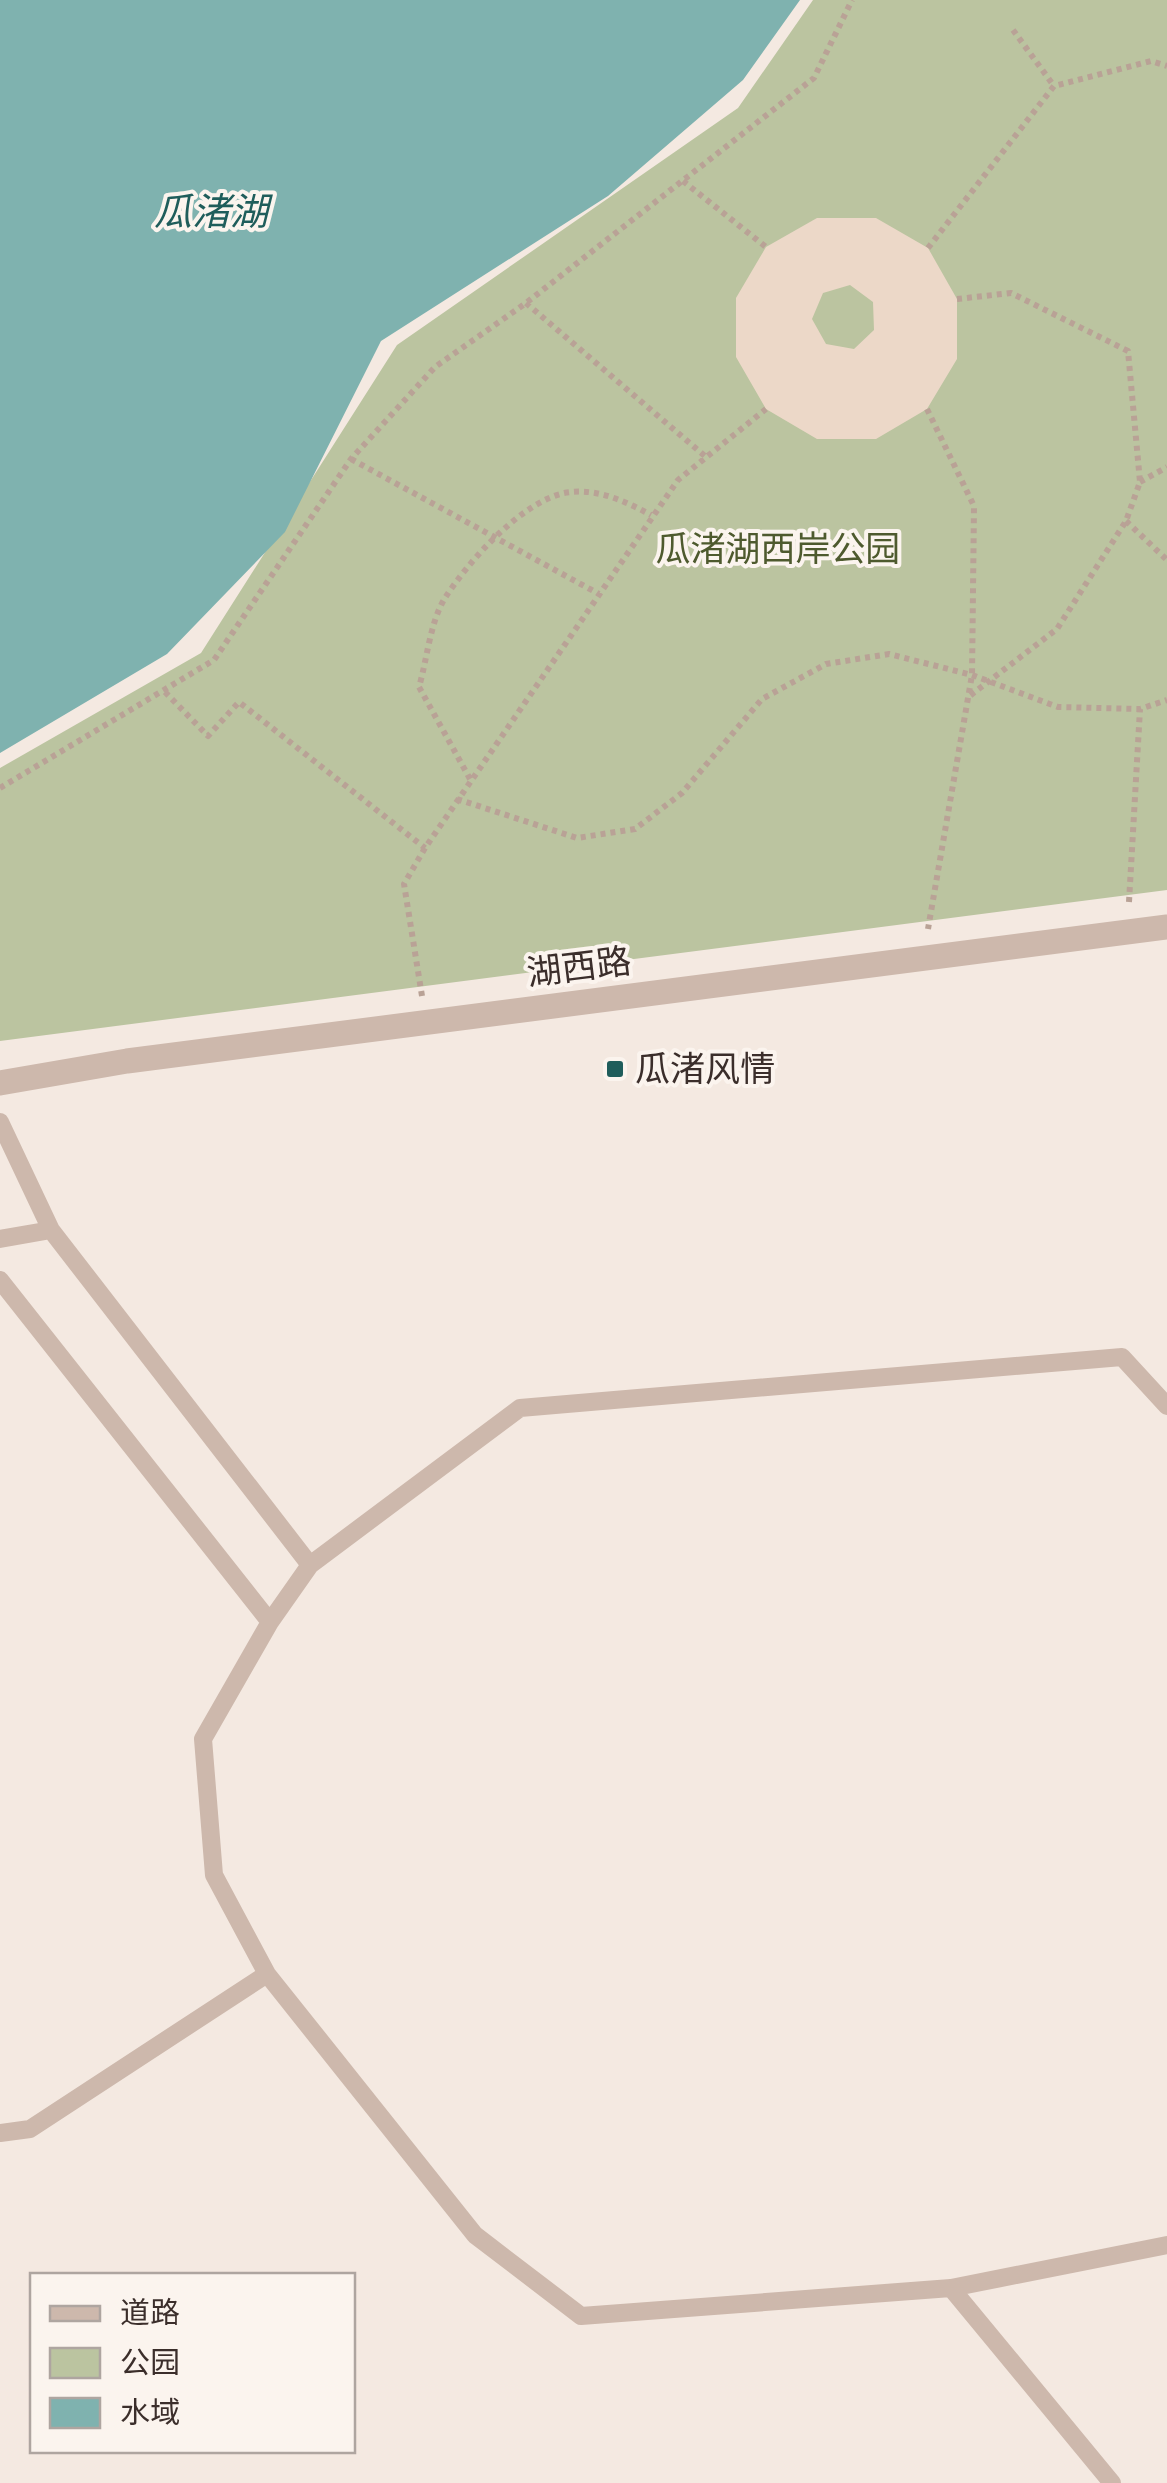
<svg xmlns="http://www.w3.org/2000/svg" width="1167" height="2483" font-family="Manrope,'Noto Sans SC',sans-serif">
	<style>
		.green { fill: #bbc4a0 }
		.plaza { fill: #ecd8c8; fill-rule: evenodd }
		.water { fill: #7fb2af }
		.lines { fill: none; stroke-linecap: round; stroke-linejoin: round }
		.path { stroke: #b9a296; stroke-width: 6; stroke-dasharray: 5 5; stroke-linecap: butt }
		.service { stroke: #cdb8ac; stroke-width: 18 }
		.tertiary { stroke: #cdb8ac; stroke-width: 25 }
		.poi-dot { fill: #1f5d5b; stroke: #fbf4ee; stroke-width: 4 }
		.labels { text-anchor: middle; stroke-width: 8; stroke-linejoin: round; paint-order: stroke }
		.park-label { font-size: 35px; fill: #4e5a2e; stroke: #fbf4ee }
		.street-label { font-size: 35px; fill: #3b2e2b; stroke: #fbf4ee }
		.poi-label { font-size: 35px; fill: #3b2e2b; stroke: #fbf4ee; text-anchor: start }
		.water-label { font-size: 38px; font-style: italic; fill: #1f5d5b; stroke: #fbf4ee }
	</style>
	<rect width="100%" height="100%" fill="#f4e9e1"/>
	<path class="green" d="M813,0H1167V890L0,1041V768L201,653L397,345L738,108Z"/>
	<path class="plaza" d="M817,218H876L928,248L957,299V359L927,409L876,439H817L766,409L736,357V298L766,247ZM850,285L873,302L874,330L854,349L826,344L812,319L823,293Z"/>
	<path class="water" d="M0,0H800L743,80L608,196L381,341L285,532L167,654L0,753Z"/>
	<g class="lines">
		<path class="path" d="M1013,30L1054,86
			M683,181L766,247
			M928,248L1054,86L1151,61L1167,66
			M957,299L1011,293L1128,351L1140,482L1126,521L1057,629L967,698
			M526,303L706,457
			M927,409L974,506L972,675L928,929
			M351,459L599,594
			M1140,482L1167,467
			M1126,521L1167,560
			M165,692L208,736L239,702L425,848
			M470,779L419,687C427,660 430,622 445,598C468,562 520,503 564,493C595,487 625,501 651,515
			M0,788L214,660L351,459L435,367L526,303L814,78L852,0
			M457,799L577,838L635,829L682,793L762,699L826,664L889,654L972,675L1058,707L1140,709L1167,700
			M1129,902L1140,709
			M422,996L404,884L425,848L678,480L766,409"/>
		<path class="service" d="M0,1122L51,1230L310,1565
			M0,1239L51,1230
			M0,1280L270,1622
			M1167,1406L1122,1357L520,1408L310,1565L270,1622L203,1739L214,1875L267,1974L475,2235L581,2316L951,2288L1167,2245
			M0,2133L30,2129L267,1974
			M951,2288L1112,2483"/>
		<path class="tertiary" d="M0,1083L127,1061L1167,927"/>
	</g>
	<rect class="poi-dot" x="605" y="1059" width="20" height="20" rx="5"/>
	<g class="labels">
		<g class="park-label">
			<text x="778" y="561">瓜渚湖西岸公园</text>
		</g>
		<g class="street-label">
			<text transform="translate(579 967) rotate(-7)" y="12">湖西路</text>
		</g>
		<g class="poi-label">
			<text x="635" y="1081">瓜渚风情</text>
		</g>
		<g class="water-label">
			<text x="211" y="225">瓜渚湖</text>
		</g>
	</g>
	<rect x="30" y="2273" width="325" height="180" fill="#fbf4ee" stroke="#aea5a0" stroke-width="2.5"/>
	<rect x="50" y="2306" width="50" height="15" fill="#cdb8ac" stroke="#aea5a0" stroke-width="2.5"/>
	<text x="120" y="2323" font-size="30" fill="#3b2e2b">道路</text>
	<rect x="50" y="2348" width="50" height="30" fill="#bbc4a0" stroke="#aea5a0" stroke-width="2.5"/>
	<text x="120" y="2373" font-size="30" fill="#3b2e2b">公园</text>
	<rect x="50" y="2398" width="50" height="30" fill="#7fb2af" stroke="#aea5a0" stroke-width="2.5"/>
	<text x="120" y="2423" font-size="30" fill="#3b2e2b">水域</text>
</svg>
